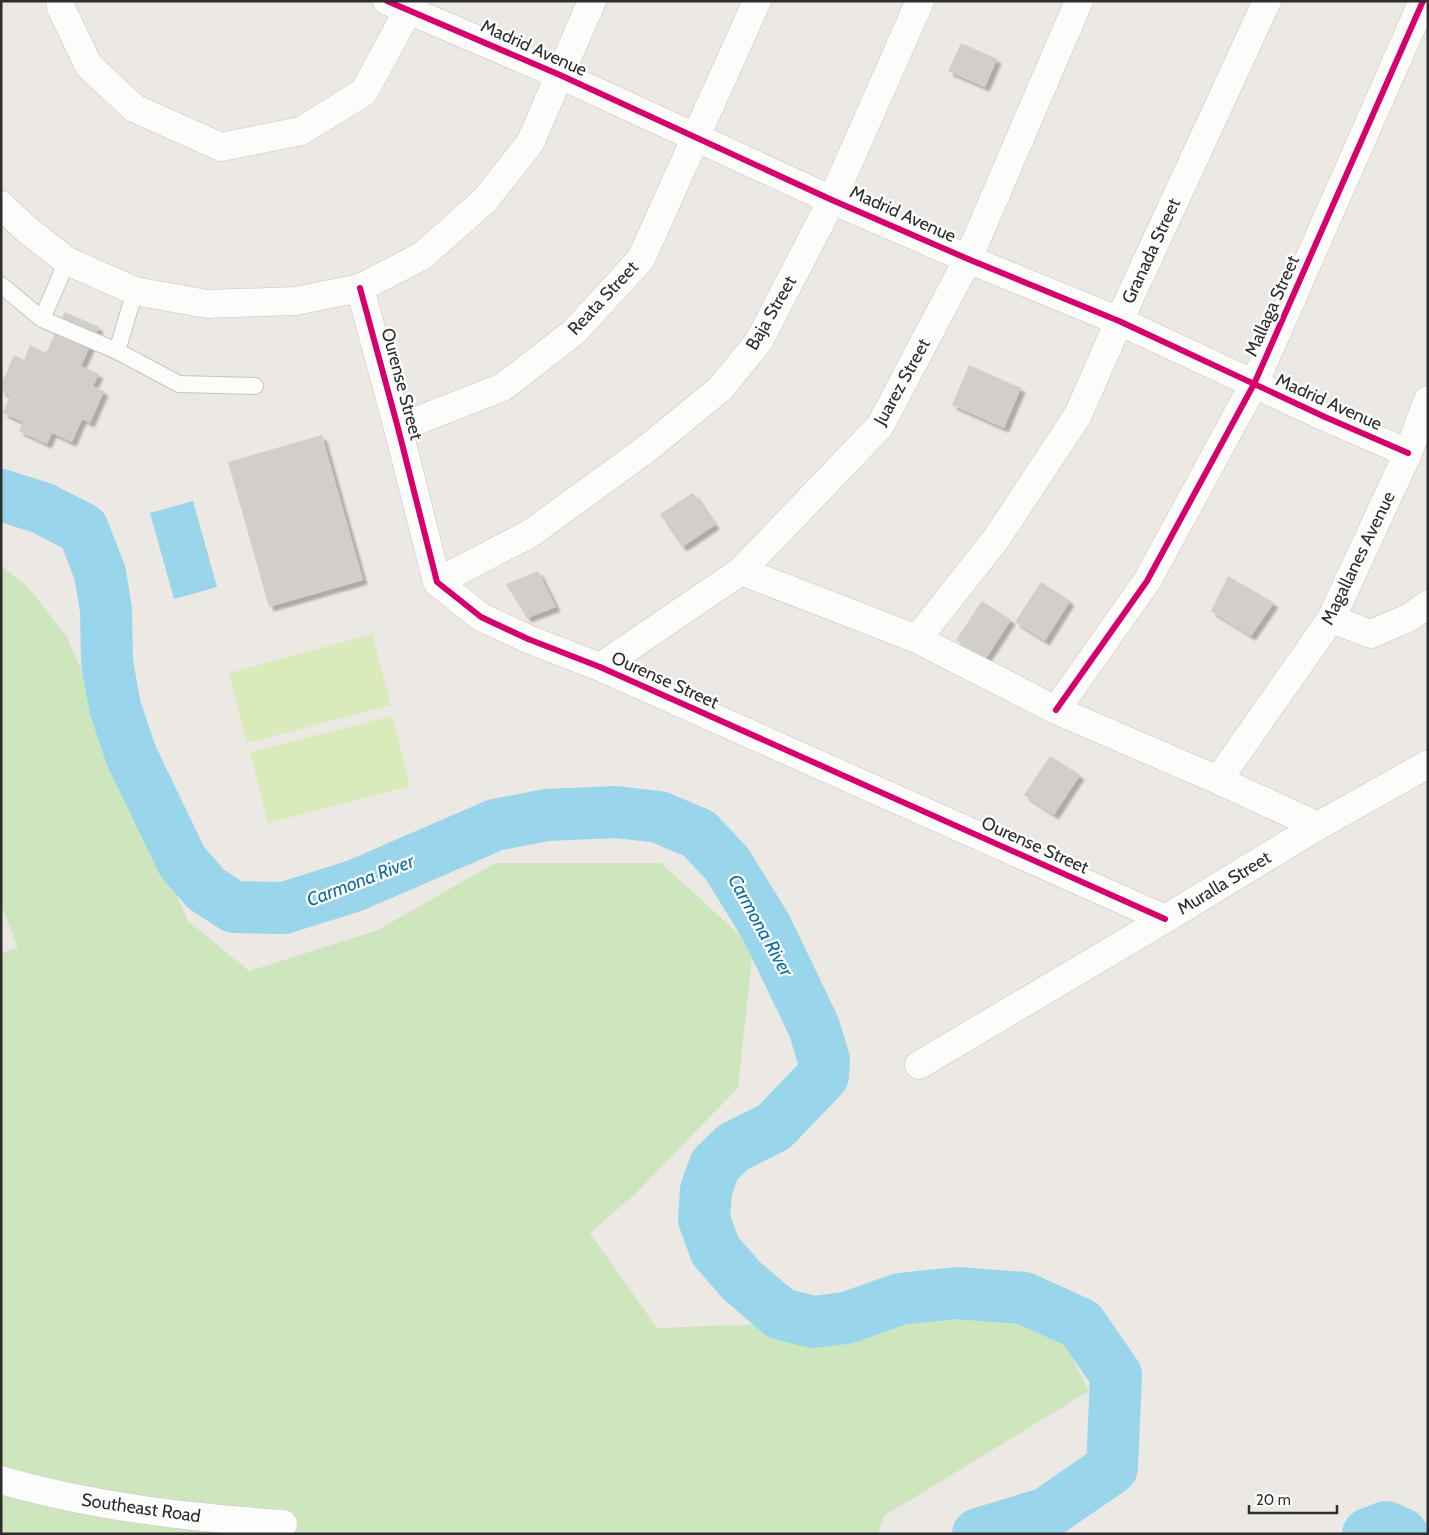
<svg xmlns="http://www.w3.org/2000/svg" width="1429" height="1535" font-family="Cabin,sans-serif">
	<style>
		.green { fill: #cee6be }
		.pitch { fill: #d9eabb }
		.water { fill: #99d6ec }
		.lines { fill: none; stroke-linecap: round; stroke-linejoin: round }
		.river { stroke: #99d6ec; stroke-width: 52 }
		.building { fill: #d1cecb; filter: url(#shadow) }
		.service-casing { stroke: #c5c4c5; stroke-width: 18 }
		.minor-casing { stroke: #c5c4c5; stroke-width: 29 }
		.tertiary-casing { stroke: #c5c4c5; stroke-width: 29 }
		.service { stroke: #fcfcfb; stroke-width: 16 }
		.minor { stroke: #fcfcfb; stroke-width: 28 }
		.tertiary { stroke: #fcfcfb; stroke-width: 28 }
		.cycleway-casing { stroke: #fff; stroke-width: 9 }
		.cycleway { stroke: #d6006c; stroke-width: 6 }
		.labels { text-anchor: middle; stroke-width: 4.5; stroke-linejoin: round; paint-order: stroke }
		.street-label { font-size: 18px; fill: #2e2e2e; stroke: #fff }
		.water-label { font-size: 19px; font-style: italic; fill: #0d6fa3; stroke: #fff }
	</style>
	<defs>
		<filter id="shadow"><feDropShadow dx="4.5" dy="4.5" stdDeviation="1" flood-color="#0004"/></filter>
	</defs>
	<rect width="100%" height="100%" fill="#ece8e4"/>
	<path class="green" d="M1,566L27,586L67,637L188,921L249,971L378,930L495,863H661L753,947L738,1088L634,1195L590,1233L657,1328L764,1324L888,1307L982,1313L1047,1308L1089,1391L884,1516L878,1534H1V953L18,948L1,905Z"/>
	<path class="pitch" d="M372,634L391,705L247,743L229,673Z
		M392,716L410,786L268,823L250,752Z"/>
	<path class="water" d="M193,501L217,587L174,599L150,513Z"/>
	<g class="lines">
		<path class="river" d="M1,495L42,508L83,529L100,573L106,610L107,662L115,707L131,755L182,861L206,889L234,907L284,908L354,886L495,825L546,815L616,812L659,817L699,834L727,864L766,927L814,1027L824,1060L823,1076L774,1127L734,1147L715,1165L706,1190L704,1219L715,1250L742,1281L781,1314L813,1322L846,1318L900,1299L956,1293L1024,1298L1081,1324L1116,1375L1112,1468L1047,1513L978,1534
			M1368,1534L1386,1527L1402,1534"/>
	</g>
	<path class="building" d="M961,43L997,59L985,87L948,71Z
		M65,312L99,327L81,366L99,374L93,386L104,391L90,423L82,419L72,442L52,433L47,444L19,431L23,422L3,413L10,395L1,391V385L14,355L24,360L30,345L46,353Z
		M969,365L1021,388L1004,428L952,405Z
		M322,435L363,580L269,607L228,462Z
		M693,493L715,525L682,547L660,514Z
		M538,571L556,607L527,618L506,584Z
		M1228,576L1274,603L1251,636L1211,611Z
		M1041,582L1070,601L1045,641L1015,622Z
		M982,601L1011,620L985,660L956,640Z
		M1050,756L1080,775L1054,815L1024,795Z"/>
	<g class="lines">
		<defs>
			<path id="service" d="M67,261L42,319L117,351L135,291
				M1,285L42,319
				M117,351L179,384L255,386"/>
			<path id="minor" d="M60,1L61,8L89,66L134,108L221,147L301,131L364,92L413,1
				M387,1L560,75L832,200L968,259L1119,321L1325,417L1408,453
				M1,205L25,228L67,261L135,291L207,304L296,301L360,288L422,256L485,200L530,143L592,1
				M360,288L398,428L437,582L481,617L528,639L600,667L1165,919
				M398,428L503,387L574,332L641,259L757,1
				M741,571L917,639L1056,710L1218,780L1318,826
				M437,582L531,533L649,447L721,388L759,341L832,200L920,1
				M1331,619L1371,634L1410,617L1428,604
				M917,639L996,539L1078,415L1119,321L1267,1
				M600,667L741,571L880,426L968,259L1079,1
				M1056,710L1147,581L1254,384L1423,1
				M1218,780L1331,619L1408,453L1428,400
				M919,1065L1165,919L1318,826L1428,764"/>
			<path id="tertiary" d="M1,1480C93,1507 188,1517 283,1524"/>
		</defs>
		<use href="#service" class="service-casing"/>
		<use href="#minor" class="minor-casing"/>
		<use href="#tertiary" class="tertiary-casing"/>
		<use href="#service" class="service"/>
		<use href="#minor" class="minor"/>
		<use href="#tertiary" class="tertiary"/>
		<defs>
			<path id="cycleway" d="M387,1L560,75L832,200L968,259L1119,321L1325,417L1408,453
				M360,288L398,428L437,582L481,617L528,639L600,667L1165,919
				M1056,710L1147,581L1254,384L1423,1"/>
		</defs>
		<use href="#cycleway" class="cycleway-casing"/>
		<use href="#cycleway" class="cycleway"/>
	</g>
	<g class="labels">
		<g class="street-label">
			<text transform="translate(534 48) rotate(24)" y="6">Madrid Avenue</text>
			<text transform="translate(903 214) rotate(24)" y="6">Madrid Avenue</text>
			<text transform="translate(1151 251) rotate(-65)" y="6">Granada Street</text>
			<text transform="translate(603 298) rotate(-47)" y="6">Reata Street</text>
			<text transform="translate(1272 306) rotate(-66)" y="6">Mallaga Street</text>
			<text transform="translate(771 313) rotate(-60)" y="6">Baja Street</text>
			<text transform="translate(902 382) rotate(-61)" y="6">Juarez Street</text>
			<text transform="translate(402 384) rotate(75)" y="6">Ourense Street</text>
			<text transform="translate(1329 402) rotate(24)" y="6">Madrid Avenue</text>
			<text transform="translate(1358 558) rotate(-64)" y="6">Magallanes Avenue</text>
			<text transform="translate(665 680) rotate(24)" y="6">Ourense Street</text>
			<text transform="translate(1035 845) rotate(24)" y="6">Ourense Street</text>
			<text transform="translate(1224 883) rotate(-31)" y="6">Muralla Street</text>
			<text transform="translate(141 1508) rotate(8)" y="6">Southeast Road</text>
		</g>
		<g class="water-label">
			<text transform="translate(360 880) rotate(-21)" y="7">Carmona River</text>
			<text transform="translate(761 925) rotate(61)" y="7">Carmona River</text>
		</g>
	</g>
	<rect width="1429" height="1535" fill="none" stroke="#2e2e2e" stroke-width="5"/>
	<path d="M1249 1505v8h88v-8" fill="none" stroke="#2e2e2e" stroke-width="2.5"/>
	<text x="1256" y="1505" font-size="15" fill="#2e2e2e" stroke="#ffffff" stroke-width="4" paint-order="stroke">20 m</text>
</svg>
